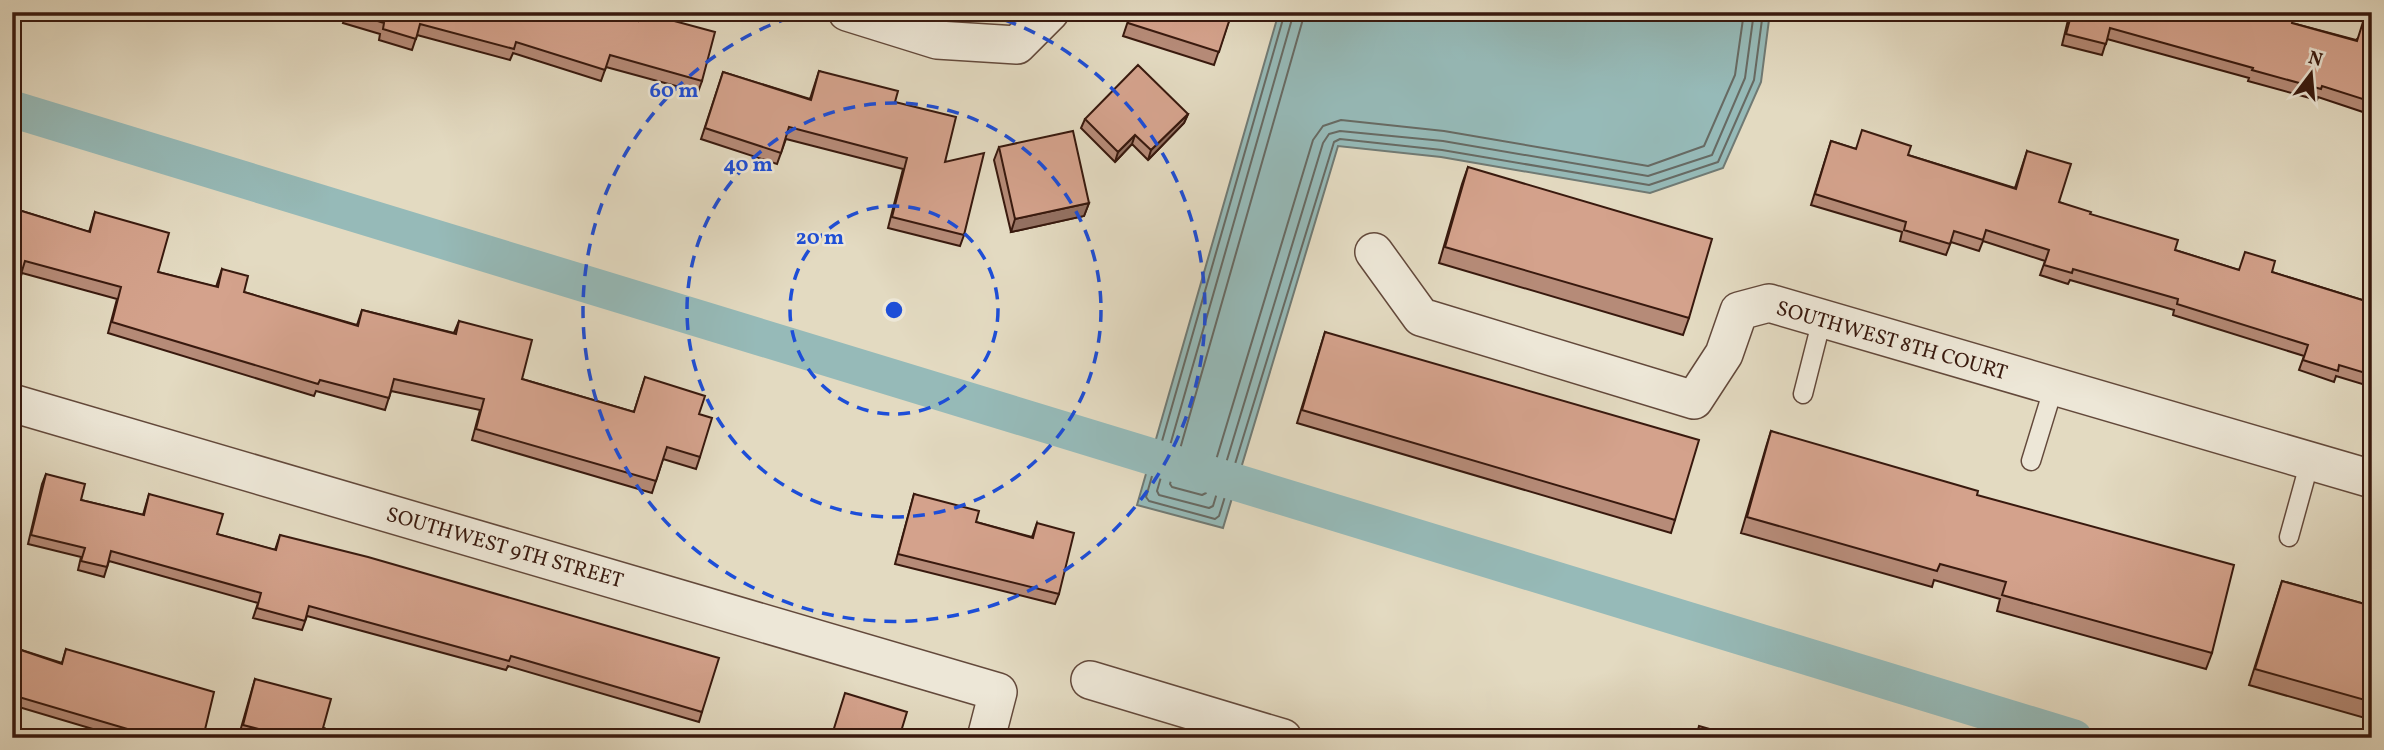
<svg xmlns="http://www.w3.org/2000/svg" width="2384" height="750" font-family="Vollkorn,serif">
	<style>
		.water { fill: #96bab8; stroke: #707a74; stroke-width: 2 }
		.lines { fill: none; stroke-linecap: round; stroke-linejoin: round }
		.shore { stroke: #676a63; stroke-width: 2 }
		.canal { stroke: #96bab8; stroke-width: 37 }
		.lane-casing { stroke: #63493b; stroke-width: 21 }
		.street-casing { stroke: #63493b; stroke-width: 40 }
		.lane { stroke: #ede7d7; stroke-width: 18 }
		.street { stroke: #ede7d7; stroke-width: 37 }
		.wall { fill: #b68b78; stroke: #38190e; stroke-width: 2 }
		.shaded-wall { fill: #947162; stroke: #38190e; stroke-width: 2 }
		.building { fill: #d4a28c; stroke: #38190e; stroke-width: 2 }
		.ring { fill: none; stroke: #1d4ed8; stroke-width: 3.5; stroke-dasharray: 12 9 }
		.labels { text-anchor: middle; stroke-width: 5; stroke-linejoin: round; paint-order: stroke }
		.street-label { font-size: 21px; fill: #38190e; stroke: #ede7d7 }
		.centre { fill: #1d4ed8; stroke: #ede7d7; stroke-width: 3.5 }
		.ring-label { font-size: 21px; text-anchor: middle; font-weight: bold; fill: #1d4ed8; stroke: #ede7d7; stroke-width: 5; stroke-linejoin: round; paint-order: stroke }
	</style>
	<rect width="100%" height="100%" fill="#e3dac1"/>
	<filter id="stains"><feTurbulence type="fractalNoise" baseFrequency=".00286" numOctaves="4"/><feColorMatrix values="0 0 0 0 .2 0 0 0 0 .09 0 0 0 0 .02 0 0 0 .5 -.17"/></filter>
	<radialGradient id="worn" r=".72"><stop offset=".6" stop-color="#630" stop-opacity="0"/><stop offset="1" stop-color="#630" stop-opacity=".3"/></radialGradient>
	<path class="water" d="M1279,12H1770L1761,82L1723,168L1650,193L1441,157L1338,146L1223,528L1137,505Z"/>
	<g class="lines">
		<path class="shore" d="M1285,12L1146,497L1149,501L1215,519L1219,516L1334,142L1340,139L1442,150L1649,185L1718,162L1754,80L1763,12
			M1294,12L1157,491L1159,495L1209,508L1213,506L1323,143L1329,134L1340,131L1443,141L1648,176L1712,155L1745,78L1754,12
			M1305,12L1170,484L1172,487L1202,495L1206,493L1313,140L1323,126L1341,120L1444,131L1648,166L1704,146L1735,75L1744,12"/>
		<path class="canal" d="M12,109L2074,738"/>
		<defs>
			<path id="lane" d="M1803,394L1822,319
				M2031,461L2054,386
				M2289,537L2310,461"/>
			<path id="street" d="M847,12L937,40L1017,45L1050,12
				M1374,252L1421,317L1694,400L1724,354L1739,311L1769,303L2372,479
				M12,403L998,692L986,738
				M1090,680L1283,738"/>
		</defs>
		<use href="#lane" class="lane-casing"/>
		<use href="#street" class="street-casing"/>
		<use href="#lane" class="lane"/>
		<use href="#street" class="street"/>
	</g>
	<path class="wall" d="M336,12H611L637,21L640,12L702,81L698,92L606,67L601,81L513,53L510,60L417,35L412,50L379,40L380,34L343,23L346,15Z
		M1131,12H1232L1214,65L1123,36Z
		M2043,12H2295L2292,23L2356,40L2372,25V115L2318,97L2317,100L2248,81L2249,78L2107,39L2102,55L2062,45L2068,20Z
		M819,71L895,102L945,162L964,235L960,246L888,228L903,169L786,139L777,164L701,139L723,72L810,99Z
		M1188,114L1184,123L1148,160L1132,144L1115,162L1081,128L1085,119Z
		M1831,141L1856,149L1908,155L2015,188L2027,151L2059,202L2175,250L2239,270L2272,272L2372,303V387L2336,376L2334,382L2299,370L2304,356L2173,315L2174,310L2070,280L2068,284L2040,275L2045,261L1983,241L1979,251L1951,242L1946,255L1900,241L1902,232L1811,205Z
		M999,147L1089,203L1084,216L1011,232L994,160Z
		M1468,167L1689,318L1683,335L1439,263L1462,184Z
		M12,208L89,232L95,212L158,272L216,287L222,269L244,292L357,325L362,310L454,333L459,321L522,379L634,412L645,377L699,414L700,457L696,469L663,459L652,493L472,440L480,410L391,391L385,410L316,391L314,396L108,333L117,299L22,273L12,303Z
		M1325,332L1675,520L1671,533L1297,423Z
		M1771,431L2212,653L2206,669L1997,611L2000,599L1934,580L1932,587L1741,533L1766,447Z
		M46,474L81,500L143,515L149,494L217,534L275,550L280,535L702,712L699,722L508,666L506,670L307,616L302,630L253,618L258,603L109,561L104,577L78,570L81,557L28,544L42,484Z
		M914,494L976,522L1032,537L1037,523L1059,594L1055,604L895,564Z
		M2282,581L2372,606V720L2249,685Z
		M12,647L62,663L66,649L203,738H123L12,705Z
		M255,679L323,728L354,738H248L239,735Z"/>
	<path class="shaded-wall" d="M1188,114L1184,123L1148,160L1151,150Z
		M1135,135L1132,144L1115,162L1118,152Z
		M1089,203L1084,216L1011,232L1015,219Z"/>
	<path class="building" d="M349,12H611L638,21L640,12H641L715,32L702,81L610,55L605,70L516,42L514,49L420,24L416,39L383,29L384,23Z
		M1131,12H1232L1219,52L1128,23Z
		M2072,12H2295L2292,23L2357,41L2363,22L2372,25V102L2322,86L2321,89L2252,70L2253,68L2110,28L2106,44L2066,34Z
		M1138,65L1188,114L1151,150L1135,135L1118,152L1085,119Z
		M819,71L898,91L895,102L956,117L945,162L984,153L964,235L892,217L907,158L789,127L781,153L705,128L723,72L811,100Z
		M1862,130L1911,146L1908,155L2016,189L2027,151L2071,164L2059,202L2091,212L2090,214L2178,240L2175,250L2239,270L2245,252L2275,261L2272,272L2372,303V375L2339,365L2338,371L2303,360L2308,345L2177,304L2178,299L2073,269L2072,273L2044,265L2049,250L1986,230L1983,240L1954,231L1950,244L1904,230L1906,222L1815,194L1831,141L1856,149Z
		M1073,131L1089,203L1015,219L999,147Z
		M1468,167L1712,239L1689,318L1445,247Z
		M12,208L90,232L95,212L169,233L158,272L218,287L222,269L248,276L244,292L358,326L362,310L456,334L459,321L532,340L522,379L634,412L645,377L705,396L699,414L712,418L700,457L667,447L656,481L476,429L484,399L394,379L389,398L320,380L318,384L112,322L121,287L25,261L15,294L12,293Z
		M1325,332L1699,440L1675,520L1302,410Z
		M1771,431L1978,491L1977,495L2234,565L2212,653L2002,595L2006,582L1940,564L1937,571L1747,517Z
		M46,474L85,484L81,500L144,515L149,494L223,514L217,534L276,550L280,535L368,557L719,658L702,712L511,656L509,661L309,606L305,621L257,608L261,593L111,551L107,567L81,561L85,548L31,535Z
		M914,494L979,511L976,522L1033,538L1037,523L1074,533L1059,594L898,554Z
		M2282,581L2372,606V702L2255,669Z
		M12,647L62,664L66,649L214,692L203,738H158L12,695Z
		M255,679L331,699L323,728L354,738H277L278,734L243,725Z
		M845,693L907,712L899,738H831Z
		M1699,726L1741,738H1696Z"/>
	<g class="ring">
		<circle cx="894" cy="310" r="104"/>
		<circle cx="894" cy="310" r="207"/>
		<path d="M985 13A311 311 0 1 1 803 13"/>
	</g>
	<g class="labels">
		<g class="street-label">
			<text transform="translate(1892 340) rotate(16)" y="7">SOUTHWEST 8TH COURT</text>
			<text transform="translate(505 547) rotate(16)" y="7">SOUTHWEST 9TH STREET</text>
		</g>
	</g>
	<circle cx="894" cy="310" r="10" class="centre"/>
	<g class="ring-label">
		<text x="674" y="97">60 m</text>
		<text x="748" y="171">40 m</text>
		<text x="820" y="244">20 m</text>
	</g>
	<rect width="2384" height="750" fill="none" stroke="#e3dac1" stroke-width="42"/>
	<rect x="14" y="14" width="2356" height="722" fill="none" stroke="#38190e" stroke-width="3.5"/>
	<rect x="21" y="21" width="2342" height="708" fill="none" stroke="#38190e" stroke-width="2"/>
	<g transform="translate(2311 74) rotate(16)" stroke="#ede7d7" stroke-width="5" paint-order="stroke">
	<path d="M0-5L12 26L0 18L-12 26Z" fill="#38190e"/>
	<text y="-10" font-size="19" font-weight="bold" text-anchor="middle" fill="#38190e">N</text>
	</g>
	<rect width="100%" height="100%" filter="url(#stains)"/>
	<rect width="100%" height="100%" fill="url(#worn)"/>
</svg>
